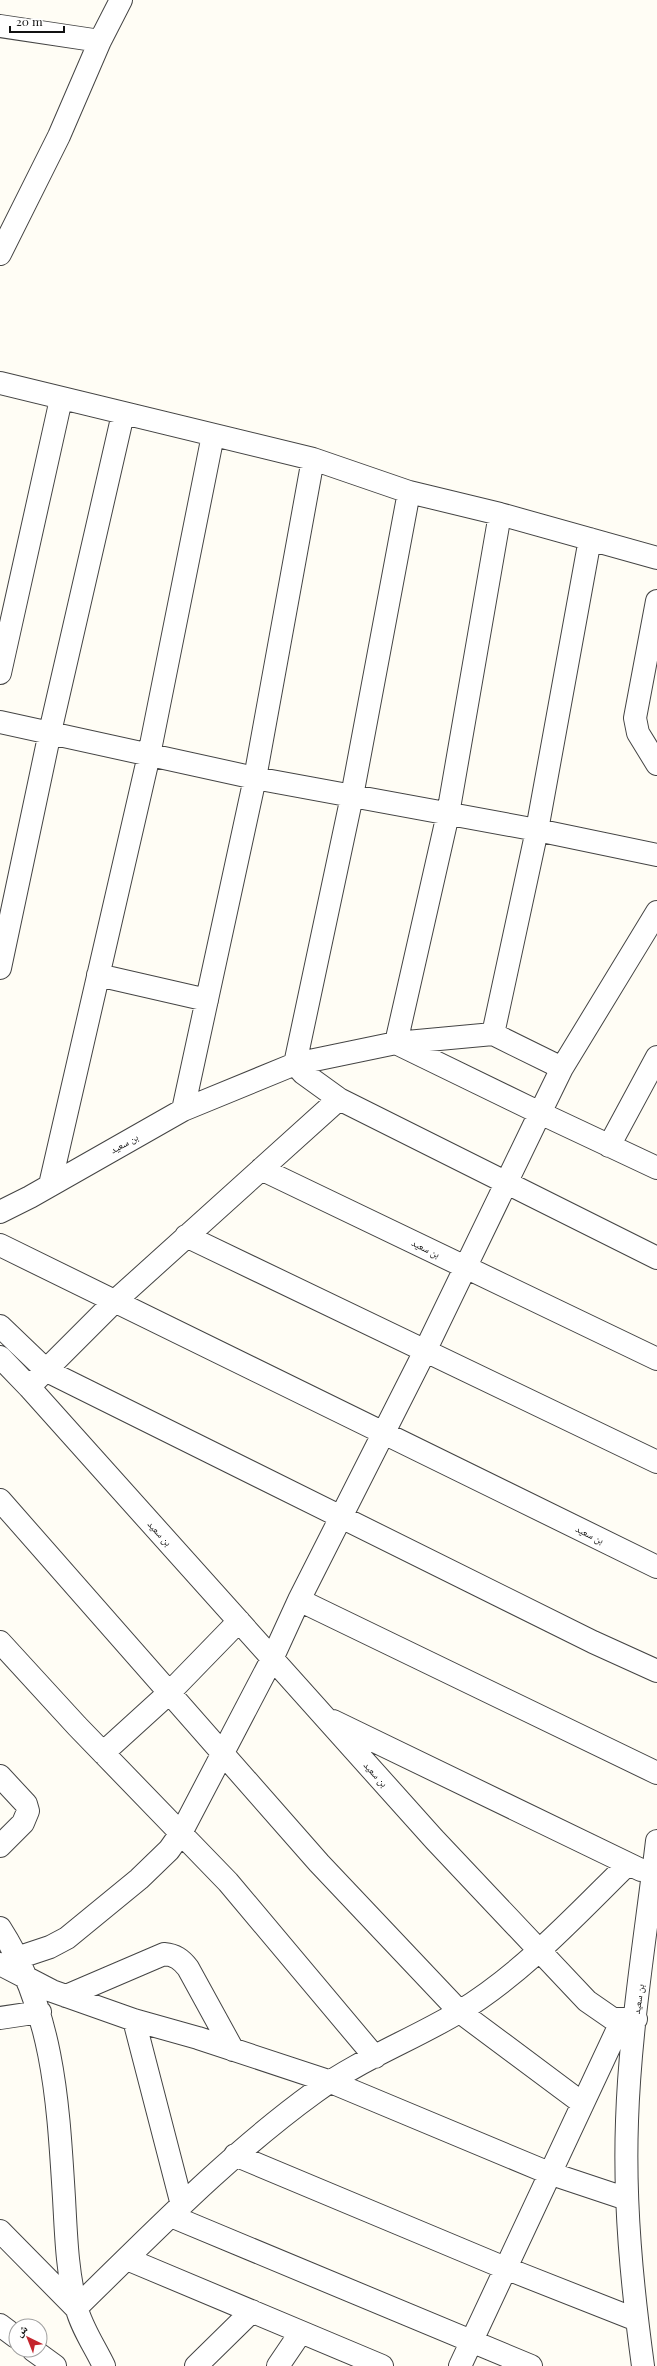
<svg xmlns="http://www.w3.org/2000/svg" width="657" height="2366" font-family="'Playfair Display','Noto Naskh Arabic',serif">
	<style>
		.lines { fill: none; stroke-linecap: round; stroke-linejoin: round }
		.minor-casing { stroke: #444; stroke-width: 24 }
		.minor { stroke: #fff; stroke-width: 22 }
		.labels { text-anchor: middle; stroke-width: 4; stroke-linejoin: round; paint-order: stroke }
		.street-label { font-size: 10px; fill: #111; stroke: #fff }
	</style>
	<rect width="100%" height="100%" fill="#fffdf5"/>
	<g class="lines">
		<defs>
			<path id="minor" d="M0,26L100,41
				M0,254L59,136L100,41L121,0
				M0,383L313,459L409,492L500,514L657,558
				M409,492L352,796L295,1064L303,1073L339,1099L657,1258
				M657,601L635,718L638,733L657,764
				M0,673L61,399
				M0,722L255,778L537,830L657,855
				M0,968L50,732L123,414
				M98,975L207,1000
				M493,1034L537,830L590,539
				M493,1034L562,1068L540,1113L657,1168
				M562,1068L657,912
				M339,1099L114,1302L29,1387L434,1839L587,2001L613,2019H636
				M183,1110L255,778L313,459
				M609,1146L657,1057
				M261,1169L657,1359
				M50,1185L149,755L213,435
				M0,1212L30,1197L183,1110L295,1064L396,1043L493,1034
				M186,1236L657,1462
				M0,1245L657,1567
				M0,1326L47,1371L593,1642L657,1671
				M0,1357L29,1387
				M0,1500L319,1863L460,2012L582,2103
				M299,1600L657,1773
				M0,1642L77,1726L228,1882L375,2057
				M333,1721L641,1870
				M103,1753L169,1693L239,1621
				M0,1776L26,1804L28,1811L23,1823L0,1846
				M0,1928C54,2012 58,2102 64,2198C66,2234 67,2271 76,2306C81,2327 95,2347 104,2366
				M17,1958L50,1947L67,1938L139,1879L169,1850L181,1833L272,1659L299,1600L425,1351L540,1113L396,1043L448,814L500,514
				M0,1964L52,1991L134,2020L198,2038L331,2082L549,2173L627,2199
				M66,1996L164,1954C175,1955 181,1959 188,1968L233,2050
				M0,2018L40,2012
				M134,2020L182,2205
				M235,2155L505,2268L637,2320
				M171,2216L531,2366
				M0,2231L76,2308C153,2233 228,2155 315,2092C359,2060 412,2040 459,2012C523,1973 575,1916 628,1864
				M127,2259L382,2366
				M0,2325L16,2337
				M33,2350L55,2366
				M196,2366L252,2311
				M278,2366L301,2332
				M460,2366L622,2020
				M643,2366C632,2285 624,2204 627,2121C630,2028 646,1934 657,1841"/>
		</defs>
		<use href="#minor" class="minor-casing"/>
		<use href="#minor" class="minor"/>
	</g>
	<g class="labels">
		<g class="street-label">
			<text transform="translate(124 1143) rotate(-29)" y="4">بن سعيد</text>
			<text transform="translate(426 1248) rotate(26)" y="4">بن سعيد</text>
			<text transform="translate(160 1533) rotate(48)" y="4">بن سعيد</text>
			<text transform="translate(590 1534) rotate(26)" y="4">بن سعيد</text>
			<text transform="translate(376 1774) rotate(48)" y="4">بن سعيد</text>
			<text transform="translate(638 1999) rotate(-82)" y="4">بن سعيد</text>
		</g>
	</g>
	<g transform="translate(28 2338) rotate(317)"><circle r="19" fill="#ffffff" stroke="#a0a0a0"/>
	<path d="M0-3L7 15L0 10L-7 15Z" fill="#c4262e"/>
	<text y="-6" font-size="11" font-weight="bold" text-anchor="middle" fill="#111111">ش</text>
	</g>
	<path d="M10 26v6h54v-6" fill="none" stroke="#111111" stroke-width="2"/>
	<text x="16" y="26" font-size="12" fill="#111111" stroke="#ffffff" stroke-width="3" paint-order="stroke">20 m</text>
</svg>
